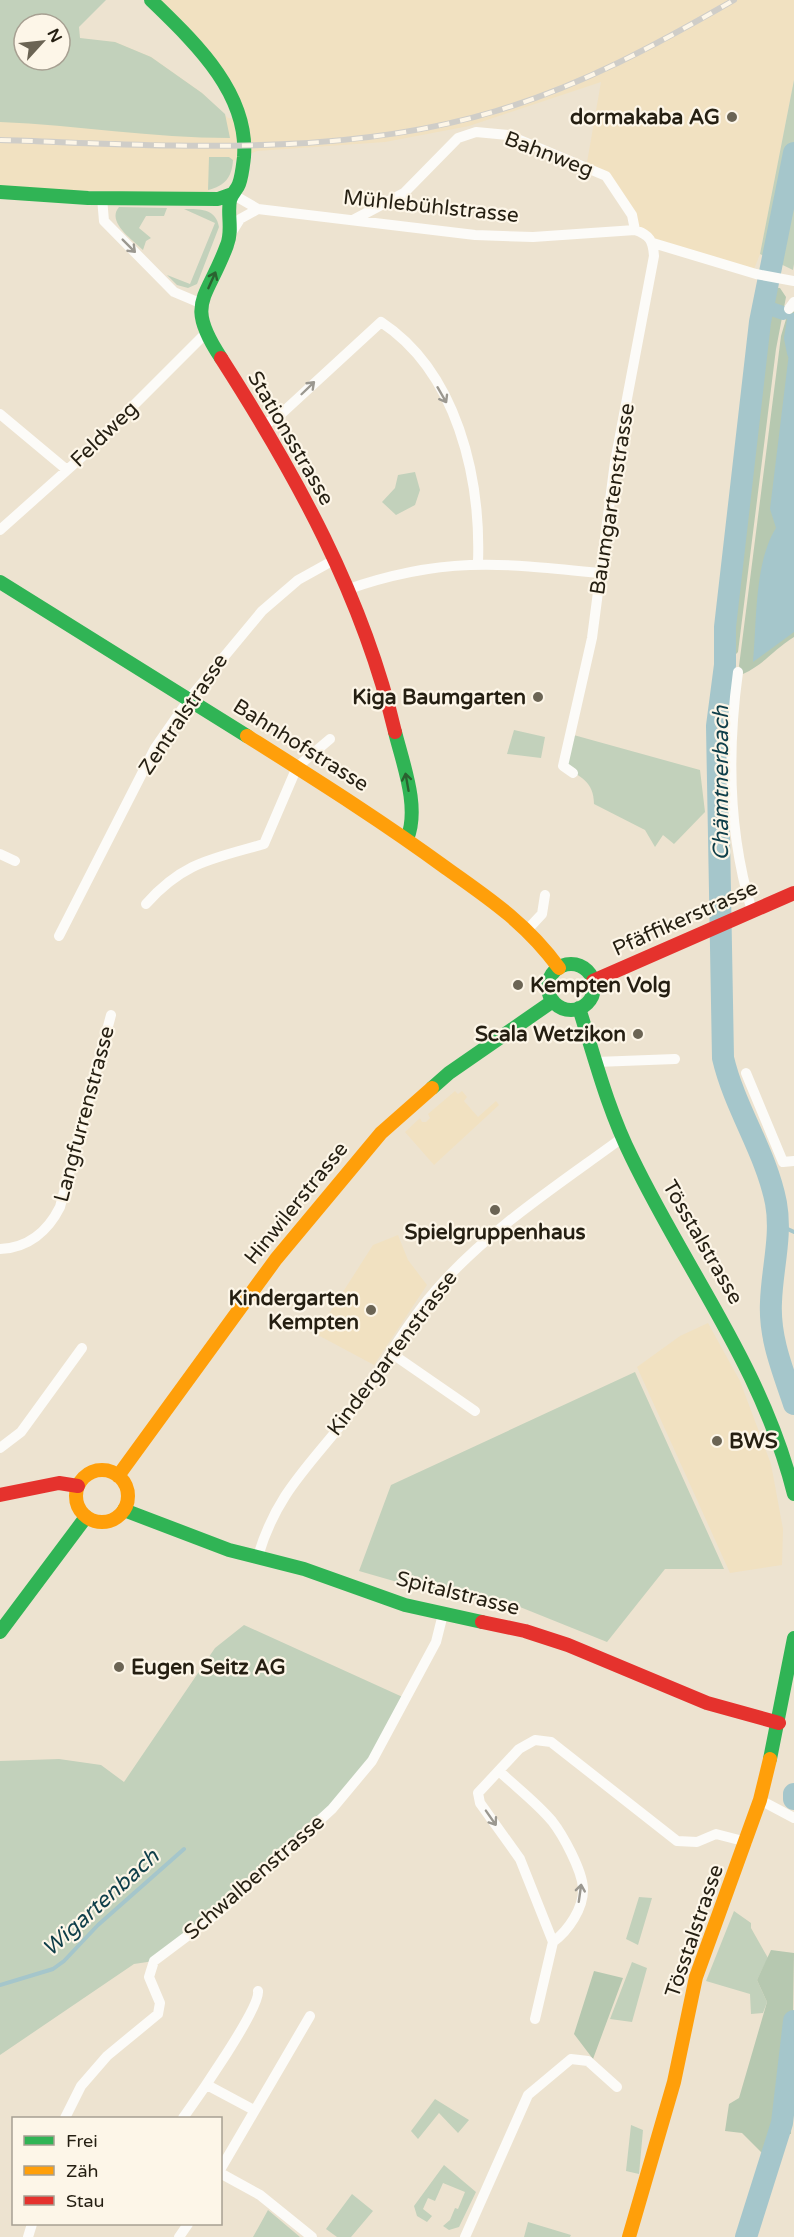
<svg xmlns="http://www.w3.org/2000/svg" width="794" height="2237" font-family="'Varela Round',sans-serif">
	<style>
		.built { fill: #f1e1c1 }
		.green { fill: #c2d1bb; fill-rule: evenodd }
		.forest { fill: #b6c8b0 }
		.water { fill: #a5c6cb }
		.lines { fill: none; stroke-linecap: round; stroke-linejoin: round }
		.stream { stroke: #a5c6cb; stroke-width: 4 }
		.canal { stroke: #a5c6cb; stroke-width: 14 }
		.river { stroke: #a5c6cb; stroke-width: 22 }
		.street { stroke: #fcfbf8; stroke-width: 10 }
		.fast { stroke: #30b455; stroke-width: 14 }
		.slow { stroke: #ff9f0a; stroke-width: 14 }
		.jam { stroke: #e5322d; stroke-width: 14 }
		.rail-casing { stroke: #cfcdc8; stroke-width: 6 }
		.rail { stroke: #fdf6e8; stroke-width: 4; stroke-dasharray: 11; stroke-linecap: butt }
		.oneway { stroke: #9b9890 }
		.oneway2 { stroke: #2a6230 }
		.poi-dot { fill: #6b6454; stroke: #fdf6e8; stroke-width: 2 }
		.labels { text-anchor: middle; stroke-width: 4.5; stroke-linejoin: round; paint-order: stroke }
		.poi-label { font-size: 21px; font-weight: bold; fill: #251f12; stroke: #fdf6e8; text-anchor: end }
		.street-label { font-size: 21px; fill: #251f12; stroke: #fdf6e8 }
		.water-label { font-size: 22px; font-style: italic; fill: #0e3e49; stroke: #fdf6e8 }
	</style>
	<rect width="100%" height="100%" fill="#ede3d0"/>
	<path class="built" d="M151,0H794V80L760,254L753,272L670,246L635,230L606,176L586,168L601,82L469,126L385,142L257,151L228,163L223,179L204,195L0,188V44L24,60H60L72,39L115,42L151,57L202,93L228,118L239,119L232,97Z
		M455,1091L458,1094L462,1091L467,1097L464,1101L478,1117L496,1101L499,1105L434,1165L405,1132L420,1118L422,1122H426L430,1118L428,1114Z
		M398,1235L408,1260L427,1285L374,1365L316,1334L373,1245Z
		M708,1323L740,1381L771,1464L783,1529L782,1565L730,1573L637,1367L680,1336Z"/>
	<path class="green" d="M0,0H106L79,27L80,38L115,42L151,57L202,93L225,114L230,138C152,138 77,125 0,122ZM24,24H60V60H24Z
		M794,80V264L793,270L760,254Z
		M209,157H229L233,160C232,177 225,186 208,190Z
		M119,207L167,208L164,216H146L139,228L151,238L146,241L143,250C133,240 106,222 119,207Z
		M184,209C199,209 216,208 219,227L197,284L188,288L177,285L167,275L190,284L215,223Z
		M415,472L420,490L415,505L396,515L382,502L395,488L398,475Z
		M514,730L545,737L541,758L507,754Z
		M570,734L700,770L705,812L674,844L663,835L655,847L645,830L594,804C594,781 580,777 563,766Z
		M635,1372L724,1569H665L607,1642L515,1605L432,1592L359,1571L391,1485Z
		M244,1625L407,1699L372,1761L332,1809L154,1961L134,1964L0,2055V1761L59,1759L101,1765L124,1782L215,1648Z
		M639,1897L652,1898L638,1945L626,1939Z
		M734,1911L751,1923V1928L768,1958L757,1980L767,2002L763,2013L751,2014L750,1994L706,1981Z
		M632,1962L647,1968L632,2022L610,2019Z
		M435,2099L469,2120L458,2133L439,2113L418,2139L411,2131Z
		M631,2125L643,2130L639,2174L626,2171Z
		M444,2165L476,2192L459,2227L449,2230L443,2226L450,2220L455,2208L458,2209L465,2192L443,2183L435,2201L428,2198L423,2209L432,2216L427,2222L417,2216L414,2206Z
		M352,2194L373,2211L351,2237H337L326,2229Z
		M268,2210L300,2237H253Z
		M528,2222L571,2235L570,2237H524Z"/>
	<path class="forest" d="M767,287L780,288L786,297L776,349L738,652L725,665V627L760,322Z
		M789,309L794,312V637C773,650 766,663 743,674L739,666L781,336Z
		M771,1950L794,1953L791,2134H775L765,2156L742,2133L725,2131L729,2104L739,2098L767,2002L757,1980Z
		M594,1971L623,1978L593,2059L574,2034Z"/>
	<path class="water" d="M789,353L794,354V632L753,662C757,622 754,563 776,528L770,509Z"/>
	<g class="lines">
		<path class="stream" d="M779,1225L794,1232
			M0,1985L53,1969L64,1961L98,1925L184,1849"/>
		<path class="canal" d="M763,306L783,313
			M794,353L791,338L794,320"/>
		<path class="river" d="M794,153L760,322L725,627V665L717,726L723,1058C735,1109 766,1152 776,1203C782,1236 772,1269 771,1302C769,1338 783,1371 794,1404
			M794,1794V1799
			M746,2237L782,2123L794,2021"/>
		<path class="street" d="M232,194L258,209L475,235L533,237L635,230C650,235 653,241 654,256L615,462L592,638L563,766L573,773
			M102,198L104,221L174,292L200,303
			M353,220L404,193L458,138L476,132L508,135L606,176L632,215L635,230
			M230,235L240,219L258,209
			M653,243L756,274L794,281
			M789,309L794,302
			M0,414L67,470
			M263,426L281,414L381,322C457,372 481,477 478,563
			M0,530L84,455L205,334
			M346,590C442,556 502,563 600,573
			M738,672C727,752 728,833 752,911
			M0,854L15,861
			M146,904C183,862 212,859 264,844L297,767L330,739
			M528,929L542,914L545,895
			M59,936L155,748L189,699L262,611L298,580L334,560
			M596,1062L675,1059
			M746,1073L783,1162L794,1161
			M0,1249C28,1248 48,1231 60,1207L111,1015
			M391,1353L475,1411
			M0,1448L21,1432L82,1348
			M258,1556C276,1495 307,1468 345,1420C377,1379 401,1330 436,1290C488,1230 558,1185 622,1138
			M499,1771C516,1787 537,1803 552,1821C563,1835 582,1870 583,1888C584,1908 568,1931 553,1942
			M760,1800L794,1818
			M535,2019L553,1942L520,1859L480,1803L478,1793L519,1749L535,1740L551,1742L677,1841L697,1842L716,1834L747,1842
			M207,2085L254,2110
			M65,2118L81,2086L107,2056L158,2014L160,2003L149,1977L154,1961L218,1913L332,1809L372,1761L436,1642L443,1614
			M183,2118C196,2100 261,2007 258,1991
			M220,2170L310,2016
			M220,2173L260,2195L312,2237
			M28,2237L32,2224
			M179,2237L188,2224
			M465,2237L528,2095L571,2059L588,2061L617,2087"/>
		<path class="fast" d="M151,0C193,41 249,92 244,157C243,165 242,176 239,184C237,190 232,193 230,200C227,215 233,230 227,245C207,300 184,302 221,358
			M0,192L88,198L218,199L232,194
			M0,582L247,736
			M395,732C403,764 420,808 407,839
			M548 987a23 23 0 1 1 46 0a23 23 0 1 1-46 0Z
			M579,1008C595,1059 608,1110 632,1158C688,1274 762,1367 794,1494
			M432,1088L449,1073L553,1001
			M124,1510L229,1550L304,1569L405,1605L482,1622
			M0,1632L86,1517
			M770,1759L794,1638"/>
		<path class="slow" d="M247,736C315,779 382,821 446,868C490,899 527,924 559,968
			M76 1496a26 26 0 1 1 52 0a26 26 0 1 1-52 0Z
			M118,1476L276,1259L381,1133L432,1088
			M629,2237L674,2082L696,1977L760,1800L770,1759"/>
		<path class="jam" d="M221,358C296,475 363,596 395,732
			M593,981L794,893
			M0,1495L59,1483L78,1486
			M482,1622L525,1631L568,1645L707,1703L779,1723"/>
		<defs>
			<path id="rail" d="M0,140C164,145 337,159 496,111C581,86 658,44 734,0"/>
		</defs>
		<use href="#rail" class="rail-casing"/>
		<use href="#rail" class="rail"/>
	</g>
	<defs><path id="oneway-shaft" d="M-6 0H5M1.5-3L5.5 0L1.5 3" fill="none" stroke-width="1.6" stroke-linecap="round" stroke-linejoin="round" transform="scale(1.5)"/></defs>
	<g class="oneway">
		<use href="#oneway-shaft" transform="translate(129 246) rotate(45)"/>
		<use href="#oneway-shaft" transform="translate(308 388) rotate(-44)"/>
		<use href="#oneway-shaft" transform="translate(442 395) rotate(60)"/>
		<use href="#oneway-shaft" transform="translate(491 1818) rotate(55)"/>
		<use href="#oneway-shaft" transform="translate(580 1893) rotate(-82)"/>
	</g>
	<g class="oneway2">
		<use href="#oneway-shaft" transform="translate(212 280) rotate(-66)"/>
		<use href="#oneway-shaft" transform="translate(407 782) rotate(-100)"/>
	</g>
	<g class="poi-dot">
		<circle cx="732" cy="117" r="6"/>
		<circle cx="538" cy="697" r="6"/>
		<circle cx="518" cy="985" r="6"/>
		<circle cx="638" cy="1034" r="6"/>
		<circle cx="495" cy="1210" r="6"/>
		<circle cx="371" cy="1310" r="6"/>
		<circle cx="717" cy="1441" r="6"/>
		<circle cx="119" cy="1667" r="6"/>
	</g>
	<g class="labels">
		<g class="poi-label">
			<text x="720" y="124">dormakaba AG</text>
			<text x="526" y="704">Kiga Baumgarten</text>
			<text x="530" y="992" text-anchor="start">Kempten Volg</text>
			<text x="626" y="1041">Scala Wetzikon</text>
			<text x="495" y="1239" text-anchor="middle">Spielgruppenhaus</text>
			<text x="359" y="1305">Kindergarten<tspan x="359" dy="24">Kempten</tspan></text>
			<text x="729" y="1448" text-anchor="start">BWS</text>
			<text x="131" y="1674" text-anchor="start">Eugen Seitz AG</text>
		</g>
		<g class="street-label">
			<text transform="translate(549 154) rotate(21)" y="7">Bahnweg</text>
			<text transform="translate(431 206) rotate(6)" y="7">Mühlebühlstrasse</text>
			<text transform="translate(104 434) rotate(-44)" y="7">Feldweg</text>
			<text transform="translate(291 438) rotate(60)" y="7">Stationsstrasse</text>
			<text transform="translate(612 499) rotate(-81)" y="7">Baumgartenstrasse</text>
			<text transform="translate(183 714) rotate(-56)" y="7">Zentralstrasse</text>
			<text transform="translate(301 745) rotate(32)" y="7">Bahnhofstrasse</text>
			<text transform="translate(685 918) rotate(-24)" y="7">Pfäffikerstrasse</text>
			<text transform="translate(84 1114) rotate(-75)" y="7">Langfurrenstrasse</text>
			<text transform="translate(296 1203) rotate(-51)" y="7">Hinwilerstrasse</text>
			<text transform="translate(703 1242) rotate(60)" y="7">Tösstalstrasse</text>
			<text transform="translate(392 1353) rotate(-53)" y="7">Kindergartenstrasse</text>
			<text transform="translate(458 1593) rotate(14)" y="7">Spitalstrasse</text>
			<text transform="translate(254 1877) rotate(-41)" y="7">Schwalbenstrasse</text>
			<text transform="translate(694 1931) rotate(-71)" y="7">Tösstalstrasse</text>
		</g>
		<g class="water-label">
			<text transform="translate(720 783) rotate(-90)" y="8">Chämtnerbach</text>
			<text transform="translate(100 1902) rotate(-42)" y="8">Wigartenbach</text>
		</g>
	</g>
	<rect x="12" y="2117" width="210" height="108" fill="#fdf6e8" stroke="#a7a092" stroke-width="1.5"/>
	<rect x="24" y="2136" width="30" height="9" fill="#30b455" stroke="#a7a092" stroke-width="1.5"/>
	<text x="66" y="2147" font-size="18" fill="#251f12">Frei</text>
	<rect x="24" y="2166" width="30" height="9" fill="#ff9f0a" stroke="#a7a092" stroke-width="1.5"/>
	<text x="66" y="2177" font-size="18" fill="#251f12">Zäh</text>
	<rect x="24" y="2196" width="30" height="9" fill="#e5322d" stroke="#a7a092" stroke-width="1.5"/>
	<text x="66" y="2207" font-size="18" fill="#251f12">Stau</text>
	<g transform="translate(42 42) rotate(63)"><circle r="28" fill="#fdf6e8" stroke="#a7a092" stroke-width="1.5"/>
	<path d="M0-4.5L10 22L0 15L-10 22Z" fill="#6b6454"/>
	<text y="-9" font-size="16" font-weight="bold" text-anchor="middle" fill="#251f12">N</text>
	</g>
</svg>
